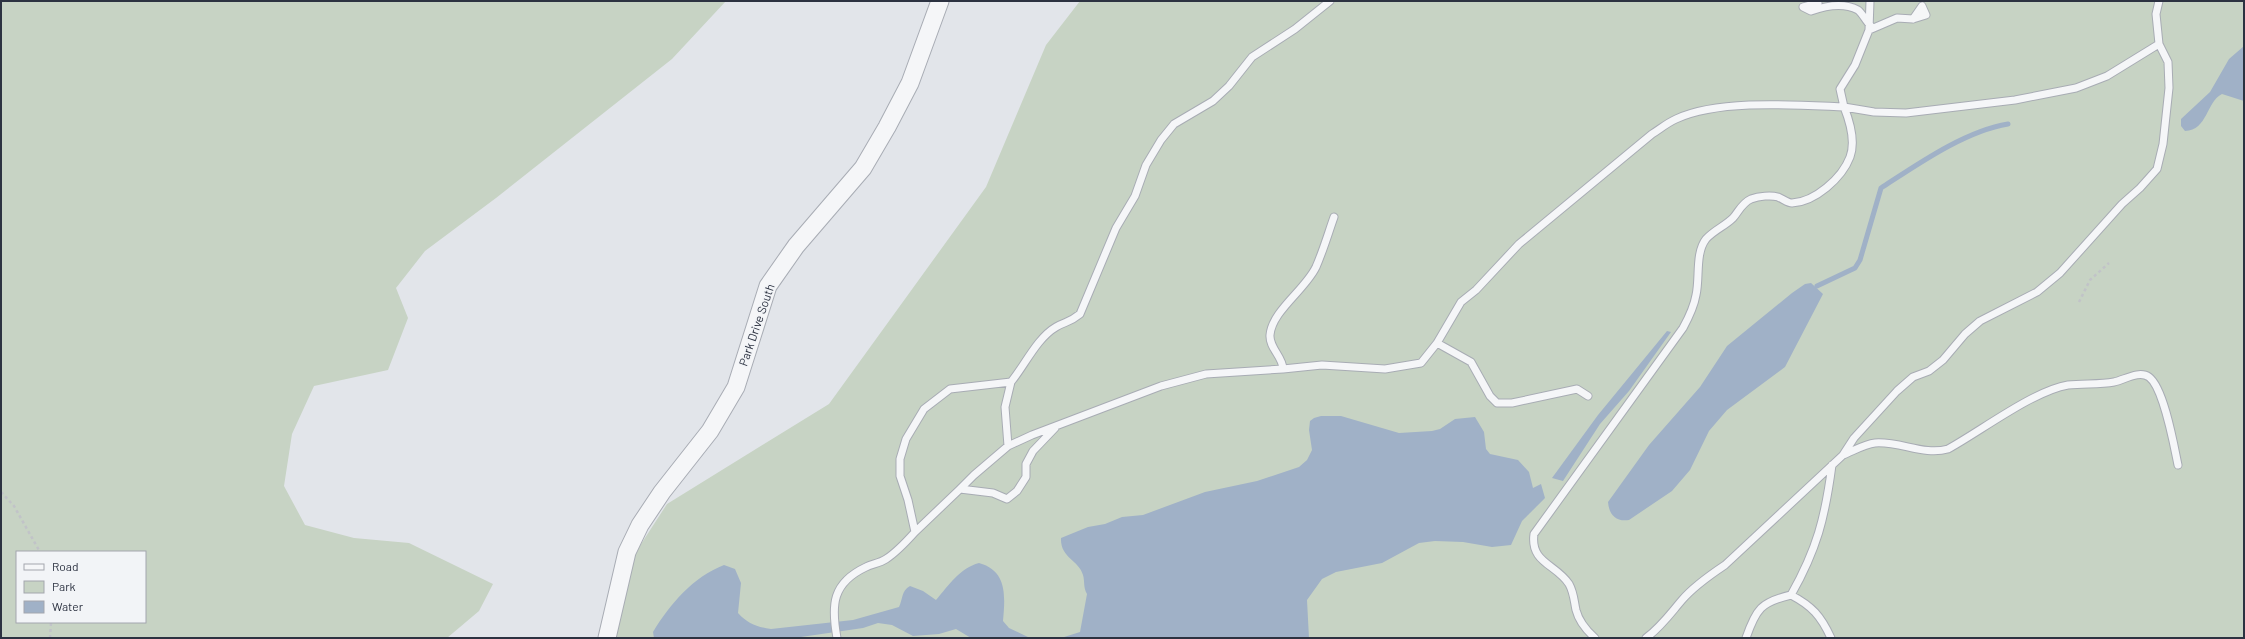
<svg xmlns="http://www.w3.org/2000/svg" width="2245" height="639" font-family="Barlow,sans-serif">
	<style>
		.green { fill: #c7d3c4; fill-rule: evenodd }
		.water { fill: #a0b1c7 }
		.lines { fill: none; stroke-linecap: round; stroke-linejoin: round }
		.stream { stroke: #a0b1c7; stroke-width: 5 }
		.service-casing { stroke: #a8acb4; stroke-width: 9 }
		.tertiary-casing { stroke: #a8acb4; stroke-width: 19 }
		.path { stroke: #c1c3c8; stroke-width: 2.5; stroke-dasharray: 3 3; stroke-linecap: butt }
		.service { stroke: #f5f6f8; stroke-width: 7 }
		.tertiary { stroke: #f5f6f8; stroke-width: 17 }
		.labels { text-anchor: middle; stroke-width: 3; stroke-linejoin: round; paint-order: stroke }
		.street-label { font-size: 12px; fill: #2c3241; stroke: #f2f4f7 }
	</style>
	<rect width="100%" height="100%" fill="#e2e5ea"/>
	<path class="green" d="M1,1H726L672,59L496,198L425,251L396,288L408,318L388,370L314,386L292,434L284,486L305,525L354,538L409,543L493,584L479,611L447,638H1ZM17,552H145V622H17Z
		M1080,1H2244V638H612L632,558L667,504L829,404L986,187L1046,45Z"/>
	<path class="water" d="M2244,46V101L2222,94C2206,102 2208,130 2185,131L2181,126V119L2210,92L2229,59Z
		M1811,283L1823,294L1785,367L1727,410L1709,431L1690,470L1672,491L1629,520C1616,522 1609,515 1608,502L1649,445L1700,387L1727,346L1792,293L1805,284Z
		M1667,331L1671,332L1629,391L1600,424L1563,481L1552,478L1598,415Z
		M1321,416H1341L1399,433L1432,431L1440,429L1455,419L1475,417L1484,432L1486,449L1490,454L1518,460L1529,472L1533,488L1541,484L1545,498L1522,521L1511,545L1492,547L1463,542L1435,541L1419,543L1382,563L1336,572L1322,579L1307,600L1309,638H1061L1080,632L1087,594C1083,587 1085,582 1083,575C1079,560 1060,558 1061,538L1088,527L1105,524L1122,517L1143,515L1205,492L1257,481L1299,467L1307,460L1312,450L1309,430L1310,421L1314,418Z
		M979,563C1008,571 1005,597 1003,621L1009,628L1030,638H971L956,629L939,634L913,636L892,625L878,623L863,628L794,638H654L653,632C670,604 693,577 724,565L735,569L741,583L738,613C748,624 757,627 771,629L853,620L899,607C903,599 901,591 910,586L923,591L936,600C949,585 960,568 979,563Z"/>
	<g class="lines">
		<path class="stream" d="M1817,286L1855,268L1860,260L1881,188C1918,164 1965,131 2008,124"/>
		<defs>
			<path id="service" d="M1870,1L1869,30L1897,18L1913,19L1926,15L1922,6L1913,19
				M1818,3L1803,7L1811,11C1825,6 1843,2 1858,10C1862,13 1866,21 1870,25
				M2159,44L2156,14L2159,1
				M1334,217C1328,234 1323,251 1316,267C1305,290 1272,311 1270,335C1269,348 1283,357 1283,369L1322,365L1385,369L1421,363L1437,343
				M1011,382L1005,407L1008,446L1032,435L1161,386L1206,374L1283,369
				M1588,396L1577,389L1512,403H1497L1490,396L1471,362L1437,343L1461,302L1476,290L1519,244L1652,134C1660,129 1667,123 1676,119C1719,99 1796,105 1844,107L1840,89L1855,65L1869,30
				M1843,455C1853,451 1865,444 1875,443C1900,441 1924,456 1948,449C1981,431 2033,391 2068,385C2083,383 2099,385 2114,382C2124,380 2139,370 2149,377C2164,388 2174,446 2178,465
				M960,489L974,475L1008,446
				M915,532L960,489L993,493L1007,499L1017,491L1026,477V464L1033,451L1055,428
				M1791,595C1812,606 1821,616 1831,638
				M837,638C831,605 832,583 866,567C872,564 880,563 886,559C897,552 906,542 915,532L908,500L900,476V459L906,439L924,409L950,389L1011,382C1025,365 1037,338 1056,327C1066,321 1069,323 1080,314L1116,228L1135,196L1146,165L1161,140L1174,124L1213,101L1229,86L1252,57L1295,29L1330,1
				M1595,638C1586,630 1579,622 1576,610C1574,601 1574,593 1569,584C1556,564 1530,563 1534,534L1683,328C1689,317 1694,307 1696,295C1700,278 1695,253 1706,239C1714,230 1725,226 1733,218C1739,211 1742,203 1751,199C1759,196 1771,195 1778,197C1783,199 1788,203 1792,203C1815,202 1842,178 1850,157C1856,141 1850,122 1844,107L1874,112L1906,113L2015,100L2076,88L2107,76L2159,44L2168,62L2169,88L2163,144L2157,169L2140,188L2122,204L2060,273L2037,292L1980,321L1965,334L1943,360L1929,371L1913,377L1897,391L1854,438L1843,455L1725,565C1710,575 1694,586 1682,600C1670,614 1661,627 1646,638
				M1746,638C1756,609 1761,602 1791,595C1817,549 1825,518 1832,465"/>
			<path id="tertiary" d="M607,638L627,552L640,525L662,492L710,431L736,387L768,286L796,246L863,168L887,127L910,83L940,1"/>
		</defs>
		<use href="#service" class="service-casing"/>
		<use href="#tertiary" class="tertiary-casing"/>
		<path class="path" d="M2079,302L2090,280L2109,263
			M1,492L14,506L40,552
			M50,638L51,622"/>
		<use href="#service" class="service"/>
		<use href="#tertiary" class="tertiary"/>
	</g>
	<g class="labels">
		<g class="street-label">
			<text transform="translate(757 325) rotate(-71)" y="4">Park Drive South</text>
		</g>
	</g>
	<rect width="2245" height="639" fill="none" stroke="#2c3241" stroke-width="4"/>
	<rect x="16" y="551" width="130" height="72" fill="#f2f4f7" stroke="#a3a6ae"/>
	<rect x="24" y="564" width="20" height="6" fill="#f5f6f8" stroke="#a3a6ae"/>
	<text x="52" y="571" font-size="12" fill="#2c3241">Road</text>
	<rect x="24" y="581" width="20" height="12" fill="#c7d3c4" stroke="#a3a6ae"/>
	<text x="52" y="591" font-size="12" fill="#2c3241">Park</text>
	<rect x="24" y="601" width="20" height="12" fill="#a0b1c7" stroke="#a3a6ae"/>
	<text x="52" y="611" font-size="12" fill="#2c3241">Water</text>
</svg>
